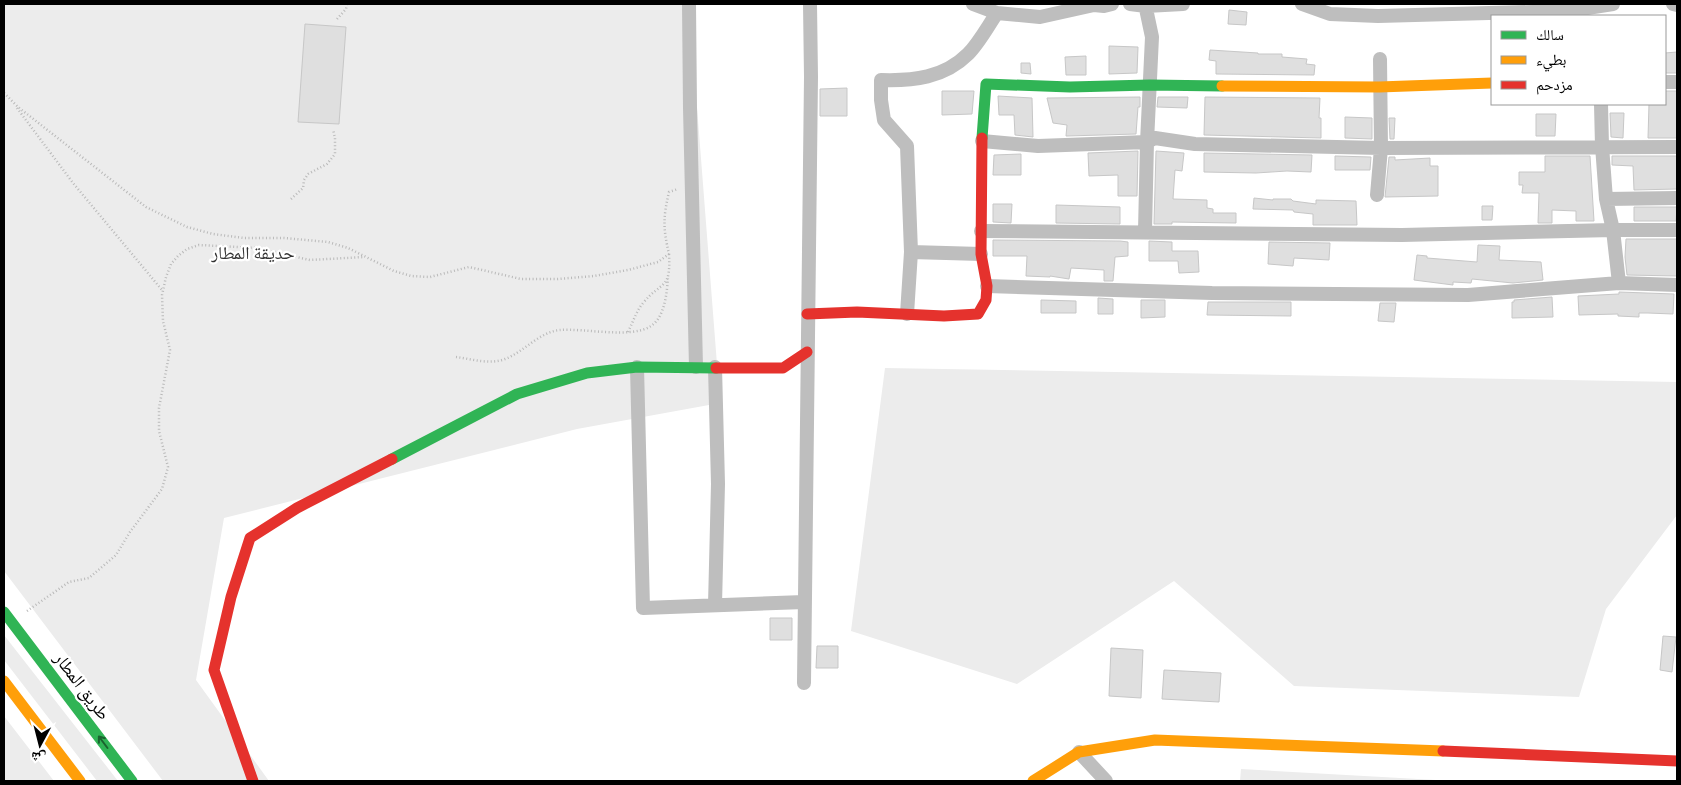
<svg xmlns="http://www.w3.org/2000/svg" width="1681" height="785" font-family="Cabin,'Noto Naskh Arabic',sans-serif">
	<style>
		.green { fill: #ececec }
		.building { fill: #dfdfdf; stroke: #c7c7c7 }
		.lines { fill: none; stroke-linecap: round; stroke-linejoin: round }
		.path { stroke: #b9b9b9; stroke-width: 2.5; stroke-dasharray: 1 2.5; stroke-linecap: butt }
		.street { stroke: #bebebe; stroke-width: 14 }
		.fast { stroke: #30b455; stroke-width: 11 }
		.slow { stroke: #ff9f0a; stroke-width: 11 }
		.jam { stroke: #e5322d; stroke-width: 11 }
		.oneway { stroke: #1a632f }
		.labels { text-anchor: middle; stroke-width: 4.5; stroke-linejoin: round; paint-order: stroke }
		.park-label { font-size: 18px; fill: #333; stroke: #fff }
		.street-label { font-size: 18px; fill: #000; stroke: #fff }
	</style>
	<rect width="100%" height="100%" fill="#fff"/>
	<path class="green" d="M4,4H689L720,403L577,429L224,518L196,680L269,781H163L4,571Z
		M885,368L1677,382V515L1606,609L1579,697L1294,686L1174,581L1017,684L851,631Z
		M4,635L118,781H97L4,660Z
		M4,716L54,781H4Z
		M1241,769L1454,781H1240Z"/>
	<path class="building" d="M1229,10L1247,12L1246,25L1228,24Z
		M305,24L346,27L339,124L298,122Z
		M1109,46L1138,47L1137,73L1109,74Z
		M1210,50L1258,53V54H1282V57L1307,59L1306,64L1315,65L1314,75L1216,74V61L1209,60Z
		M1677,52V73H1665V53Z
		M1086,56V75H1066L1065,57Z
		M1021,63H1030L1031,74L1021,73Z
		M847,88V116H820V89Z
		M942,91H974L972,114L942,115Z
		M1665,91H1677V138H1648L1649,104H1665Z
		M998,96L1032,98L1033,137L1015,135L1014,115H999Z
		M1140,97V107H1138L1136,134L1067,136H1066L1067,125L1053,123L1047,98Z
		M1158,97H1188L1187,108L1157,107Z
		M1205,97L1320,98L1319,118H1321V138L1204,135Z
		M1610,113H1624L1623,138L1611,137Z
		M1536,114H1556L1555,136H1536Z
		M1345,117L1372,118V139L1345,138Z
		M1389,118H1395L1394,139H1390Z
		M1138,151L1137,196H1118V175L1089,176L1088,153Z
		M1156,151L1184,153L1182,171L1175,170L1173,199L1207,200V208L1213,209V213H1236V223L1172,222V224H1154Z
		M1204,153L1312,155L1311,172L1287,171L1256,173L1204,172Z
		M1021,154V175H993L994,155Z
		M1335,156L1371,157L1370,170H1335Z
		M1545,156H1590L1594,221H1576V211L1552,210V223H1538L1539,193H1522L1523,185H1519V172H1545Z
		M1612,156H1677V189L1634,190L1633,166L1612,165Z
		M1389,157H1395V160L1430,158V166H1438V196L1385,197Z
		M1254,198L1273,200V199H1291L1293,201L1316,204V200L1356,201L1357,225H1313V214L1294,212L1293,210L1253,209Z
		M993,204H1012L1011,223L993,222Z
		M1056,205L1120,207V224L1056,223Z
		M1482,206H1493L1492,220H1482Z
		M1634,207H1677L1676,221H1634Z
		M1626,239H1677V276L1627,275L1625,257Z
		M993,240L1120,241L1128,242V256L1115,257L1113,281H1104V270L1071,268L1069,279L1050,276V277L1026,276L1027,256H993Z
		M1149,241L1172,242V251H1198L1199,272L1179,273L1178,261H1149Z
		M1269,242L1330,243L1329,260L1294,258L1293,266L1268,264Z
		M1478,245L1500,246L1499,260L1541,262L1543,280L1513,283L1472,279L1471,283L1453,282V285L1414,280L1417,255L1427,256V258L1477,262Z
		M1619,292L1674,294L1673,314L1648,313H1639V317L1618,316V314L1579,315L1578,296L1619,294Z
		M1552,297L1553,317L1512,318V302H1514V300Z
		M1098,298L1113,299V314H1098Z
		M1041,300L1076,301V313H1041Z
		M1141,300H1165V317L1141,318Z
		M1208,302H1291V316L1207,315Z
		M1380,303H1396L1394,322L1378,321Z
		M770,618H792V640H770Z
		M1663,636L1676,637L1672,672L1660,670Z
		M817,646H838V668H816Z
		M1111,648L1143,650L1141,698L1109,696Z
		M1164,670L1221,673L1219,702L1162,699Z"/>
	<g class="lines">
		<path class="path" d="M337,19L346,9L347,4
			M4,93L18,107L146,207L187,227L213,234L244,238H284L328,242L348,248L394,271L411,276L430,277L469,267L521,279H558L594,276L628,270L658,262L669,254C663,228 663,218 669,192L678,189
			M17,108L73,183L162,290
			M291,199L303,188L304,180L308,174L327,164L335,154V138L333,129
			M628,332C633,322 636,312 643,303C662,280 671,291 669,254
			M456,357C472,359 490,365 505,359C524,352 539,332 560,330C584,328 631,339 651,326C665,317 667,292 668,277
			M27,611L69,582L89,578L116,555L130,532L162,489L168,467L159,431V408L170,350L163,321L162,295L166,277L171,264L178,256L187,249L199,245L257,248L310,260L364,257"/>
		<path class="street" d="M689,4L690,108L696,367
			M973,4L997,13L1040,17L1094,5L1104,6L1112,4
			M1130,4L1146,6L1183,4
			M1302,4L1330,14L1378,16L1568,11L1613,4
			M1673,4L1677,5
			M1665,82H1677
			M1601,104L1602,146L1606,199L1613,230L1619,283
			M982,141L1038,146L1147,142L1155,138L1195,144L1381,148L1677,147
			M1377,195L1381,148L1380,59
			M1606,199L1677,198
			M981,231L1402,235L1613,230H1677
			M1145,231L1147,142L1152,37L1145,4
			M911,252L981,254
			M987,286L1212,293L1468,295L1619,283L1677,285
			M907,314L911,252L907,146L884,120L881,100V80C913,81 944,78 968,54C979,43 988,26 997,13
			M637,367L643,608L804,602
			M715,605L718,484L715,367
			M804,683L811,77L810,4
			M1079,752L1106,781"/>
		<path class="fast" d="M982,138L986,84L1070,87L1150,85L1222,86
			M392,459L517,394L587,373L637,367L716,368
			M4,612L132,781"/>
		<path class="slow" d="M1222,86L1379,87L1492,83
			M4,681L80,781
			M1033,781L1079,752L1155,740L1443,751"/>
		<path class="jam" d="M807,314L857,312L944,316L978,314L986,300L987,286L981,254L982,138
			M716,368H783L807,352
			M1443,751L1677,761
			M253,781L214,670L231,597L250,538L297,508L392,459"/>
	</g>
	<defs><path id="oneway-shaft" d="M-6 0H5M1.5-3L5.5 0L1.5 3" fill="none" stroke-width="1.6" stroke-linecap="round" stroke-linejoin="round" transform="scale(1.25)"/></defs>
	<use class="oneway" href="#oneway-shaft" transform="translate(103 742) rotate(-127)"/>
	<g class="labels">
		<g class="park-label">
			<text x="253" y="259">حديقة المطار</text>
		</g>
		<g class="street-label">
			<text transform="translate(82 686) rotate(53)" y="6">طريق المطار</text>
		</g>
	</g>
	<rect width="1681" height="785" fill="none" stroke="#000000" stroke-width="10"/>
	<rect x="1491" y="15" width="175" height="90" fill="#ffffff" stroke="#999999"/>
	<rect x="1501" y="31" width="25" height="8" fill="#30b455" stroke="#999999"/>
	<text x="1536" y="40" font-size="15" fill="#000000">سالك</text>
	<rect x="1501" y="56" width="25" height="8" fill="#ff9f0a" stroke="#999999"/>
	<text x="1536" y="65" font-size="15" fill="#000000">بطيء</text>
	<rect x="1501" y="81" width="25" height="8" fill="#e5322d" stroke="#999999"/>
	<text x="1536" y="90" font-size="15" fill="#000000">مزدحم</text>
	<g transform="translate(40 745) rotate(187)" stroke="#ffffff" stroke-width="4" paint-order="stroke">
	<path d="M0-4L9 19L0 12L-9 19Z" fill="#000000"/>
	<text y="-8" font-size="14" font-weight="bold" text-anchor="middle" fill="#000000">ش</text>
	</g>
</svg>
